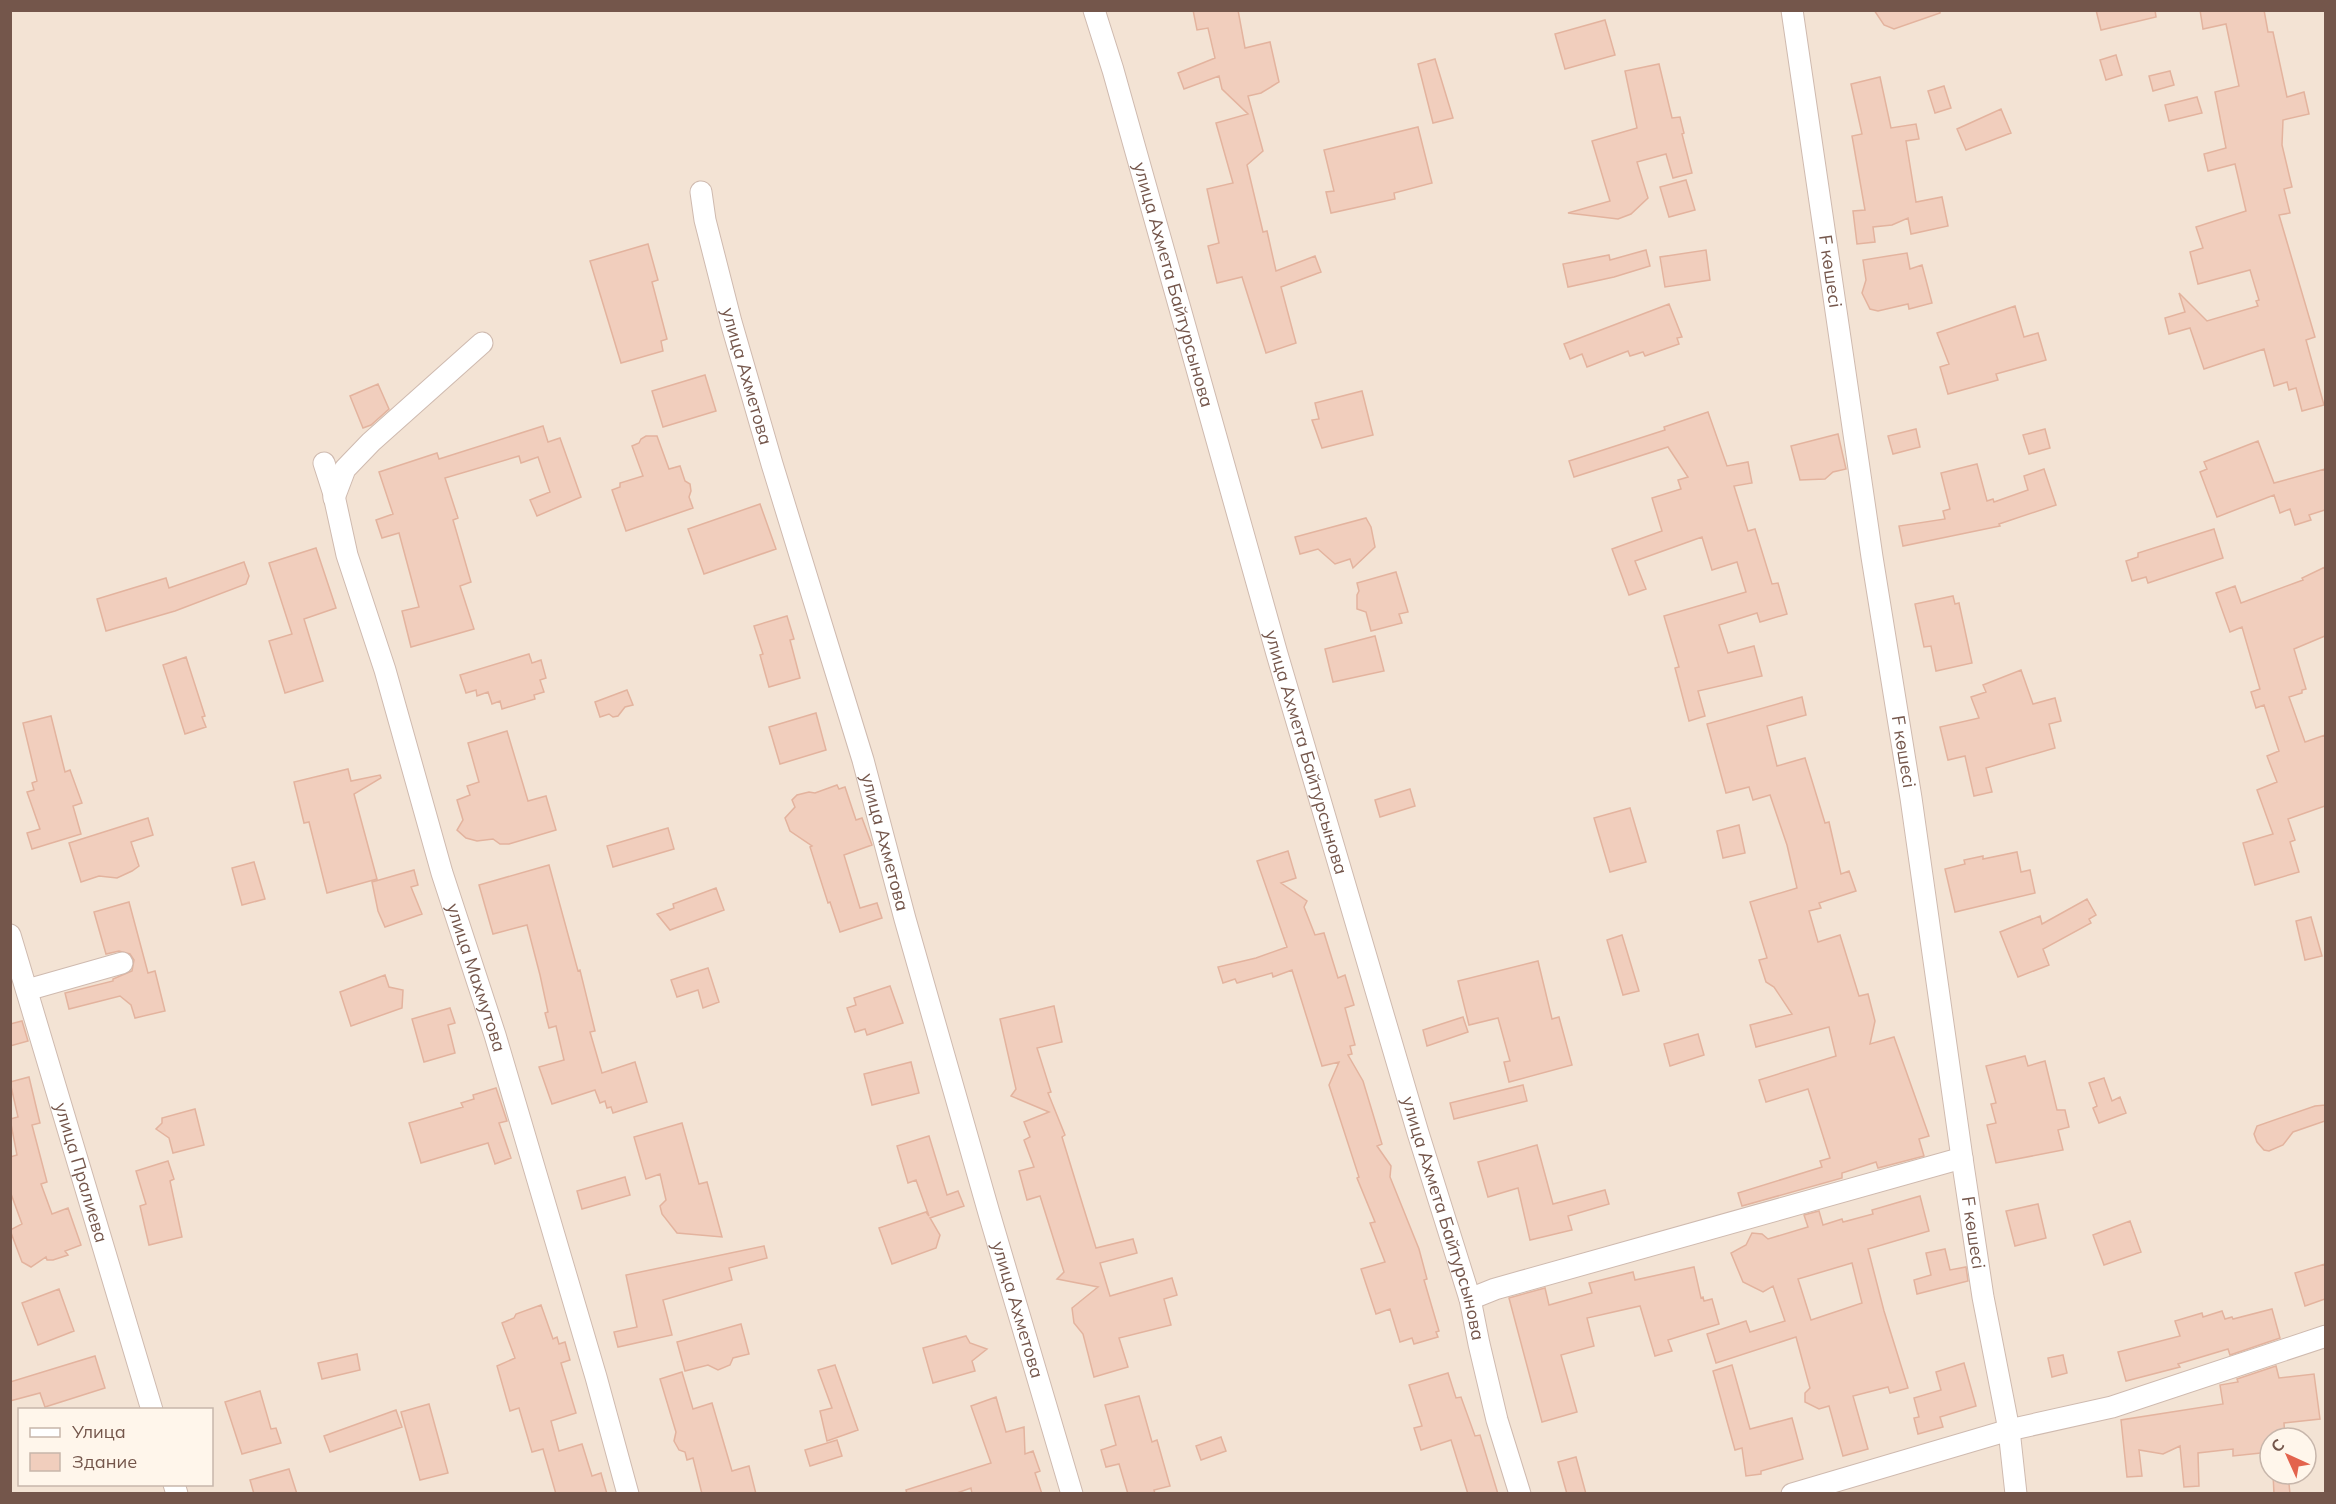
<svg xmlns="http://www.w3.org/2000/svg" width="2336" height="1504" font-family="Mulish,sans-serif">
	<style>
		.residential { fill: #f3e3d4; fill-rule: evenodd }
		.building { fill: #f1cebd; stroke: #e3b39e; stroke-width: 1.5; fill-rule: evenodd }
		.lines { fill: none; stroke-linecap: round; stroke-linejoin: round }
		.street-casing { stroke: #cfbaaf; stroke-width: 23 }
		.street { stroke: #fff; stroke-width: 21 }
		.labels { text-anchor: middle; stroke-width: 5; stroke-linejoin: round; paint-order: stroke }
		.street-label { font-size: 18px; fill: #74564b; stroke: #fff6eb }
	</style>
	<rect width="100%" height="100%" fill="#fcf1e5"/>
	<path class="residential" d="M10,11H2325V1493H11ZM20,1410H212V1484H20ZM2270,1438H2306V1474H2270Z"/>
	<path class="building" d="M1193,10H1238L1245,48L1270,42L1279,82L1261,93L1248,96L1263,151L1247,165L1263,232L1267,231L1276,271L1315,256L1321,272L1281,287L1296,343L1266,353L1242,277L1217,283L1208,246L1219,243L1207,189L1233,183L1216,123L1248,114L1222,89L1219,76L1184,89L1178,73L1215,58L1208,28L1197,30Z
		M1874,10H1940V13L1894,29L1884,25Z
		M2096,10H2155L2156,17L2101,30Z
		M2200,10H2264L2268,32H2273L2287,97L2304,92L2309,114L2283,120L2282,145L2292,187L2284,189L2290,213L2279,215L2315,337L2306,340L2324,405L2302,411L2296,388L2289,390L2287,382L2274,386L2264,349L2204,369L2190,328L2169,334L2165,318L2185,312L2179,293L2207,321L2258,306L2256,301L2259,300L2250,270L2198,284L2190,252L2203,248L2196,227L2246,211L2235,164L2208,171L2204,154L2226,148L2215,92L2239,86L2226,24L2203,29Z
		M1605,20L1615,55L1565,69L1555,34Z
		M2116,55L2122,75L2106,80L2100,60Z
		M1435,59L1453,118L1433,123L1418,64Z
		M1659,64L1672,118L1680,117L1684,133L1682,134L1692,173L1673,178L1666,154L1637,162L1648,198L1631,214L1618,219L1568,213L1610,201L1592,141L1637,128L1625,71Z
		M2170,71L2174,85L2153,91L2149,76Z
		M1880,77L1891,128L1916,124L1919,139L1906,141L1916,202L1942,197L1948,226L1911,234L1908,218L1892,225L1873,227L1875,242L1857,244L1853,211L1865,210L1852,136L1862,134L1851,84Z
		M1944,86L1951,108L1935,113L1928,91Z
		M2197,97L2202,113L2169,121L2165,105Z
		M2001,109L2011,133L1966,150L1957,129Z
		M1418,127L1432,183L1394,193L1395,199L1331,213L1326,192L1334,191L1324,150Z
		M1686,180L1695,210L1669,217L1660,187Z
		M648,244L658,280L652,282L667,339L661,341L663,351L621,363L590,261Z
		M1646,250L1650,266L1614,277L1568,287L1563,264L1609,255L1610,260Z
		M1706,250L1710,280L1665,287L1660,257Z
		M1907,253L1910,269L1922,265L1932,303L1909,309L1908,304L1878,311L1870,309L1862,293L1866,280L1863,260Z
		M1669,304L1682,337L1677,338L1679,344L1645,356L1643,352L1630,356L1628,351L1587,367L1582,354L1570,359L1564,344Z
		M2015,306L2024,337L2038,333L2046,360L1996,374L1998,380L1948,394L1940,367L1949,364L1937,333Z
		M705,375L716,411L663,427L652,391Z
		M378,384L389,409L371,425L363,428L350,396Z
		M1362,391L1373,435L1322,448L1312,420L1319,419L1315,403Z
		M1708,412L1727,466L1748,462L1752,483L1734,486L1748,531L1755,529L1772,584L1778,583L1787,614L1760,622L1757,613L1719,625L1728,653L1754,646L1762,676L1698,691L1705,716L1689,721L1675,668L1679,667L1664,616L1746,592L1737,562L1712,570L1702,537L1635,561L1646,589L1629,595L1612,549L1662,531L1652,498L1681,489L1678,480L1688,477L1668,447L1574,477L1569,461L1665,430L1664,427Z
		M543,426L548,442L560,438L581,497L537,516L530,500L550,492L538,457L521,463L519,456L445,478L458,518L453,520L471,582L460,586L474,629L411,647L402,611L419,607L399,533L382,538L376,520L393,514L379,472L437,453L439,459Z
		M1916,429L1920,447L1893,454L1888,436Z
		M2045,429L2050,448L2029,454L2023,435Z
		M1838,434L1846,469L1833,472L1825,479L1800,480L1791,446Z
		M646,436H657L669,469L680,466L685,481L690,484L691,491L689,497L693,508L626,531L612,490L620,487V483L643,476L632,446L639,443L641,439Z
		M2258,441L2274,483L2325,469V510L2309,515L2311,520L2295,525L2290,509L2280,513L2274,495L2217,517L2200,472L2207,469L2204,462Z
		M1977,464L1987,501L1993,499L1994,502L2028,490L2024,476L2044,469L2056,505L1999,524L2000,526L1903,546L1899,526L1945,519L1943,511L1950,509L1941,473Z
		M760,504L776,549L704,574L688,529Z
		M1366,518L1371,527L1375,547L1353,568L1350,559L1335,564L1318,549L1300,554L1295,537Z
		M2214,529L2223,558L2148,583L2146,577L2132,581L2126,561L2138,557V553Z
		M316,548L336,608L304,619L323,681L285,693L269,641L292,634L269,563Z
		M244,562L249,576L246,584L175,611L106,631L97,599L166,578L169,588Z
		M2325,567V636L2294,649L2306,689L2302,690V693L2289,697L2305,742L2325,735V806L2288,819L2295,840L2290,842L2299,872L2255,885L2243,843L2273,834L2257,790L2277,782L2267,756L2279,751L2264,705L2256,708L2251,692L2260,689L2242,627L2230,632L2216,593L2235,586L2241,603L2303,580L2302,578Z
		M1396,572L1408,612L1399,614L1402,623L1371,631L1366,612L1357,609V595L1359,591L1357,583Z
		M1953,596L1955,604L1959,603L1972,663L1936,671L1931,646L1924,647L1915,604Z
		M787,616L794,639L790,640L800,678L769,687L760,655L763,654L754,626Z
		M1375,636L1384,671L1333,682L1325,649Z
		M529,654L532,663L541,660L546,678L540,680L544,692L534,695L535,699L502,709L500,701L492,704L488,692L477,696L476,690L466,693L460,675Z
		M186,657L205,716L202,717L206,727L185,734L163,665Z
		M2021,670L2033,704L2055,698L2061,721L2049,724L2055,748L1986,768L1992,792L1974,796L1965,756L1948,760L1940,727L1979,718L1971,697L1986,692L1983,685Z
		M627,690L633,705L625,707L618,716L613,717L609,714L600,717L595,702Z
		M1802,697L1806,715L1767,726L1777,766L1805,758L1825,823L1829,822L1841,874L1849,871L1856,891L1819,903L1821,908L1809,911L1818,942L1840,935L1859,996L1868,994L1875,1021L1870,1044L1894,1037L1929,1136L1919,1139L1924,1156L1878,1168L1876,1162L1842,1173V1178L1742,1206L1738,1193L1822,1167L1820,1161L1830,1158L1808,1089L1766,1102L1759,1080L1836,1056L1829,1027L1756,1047L1750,1025L1792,1014L1774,987L1766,982L1759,960L1767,958L1750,902L1797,888L1787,845L1770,795L1753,800L1749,787L1726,793L1707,724Z
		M816,713L826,750L780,764L769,727Z
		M51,716L65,772L70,770L82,803L73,806L81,834L32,849L27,833L40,829L27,792L34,790L32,783L37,781L23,723Z
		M507,731L528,801L546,796L556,830L509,844H500L493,839L477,841L466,838L457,830L463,820L457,800L470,795L467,786L479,782L468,743Z
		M348,769L351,781L380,775L381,778L354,794L377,879L327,893L309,822L304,823L294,782Z
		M837,785L839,789L845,787L856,820L862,818L872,845L844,855L860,908L877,903L882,918L840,932L830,902L828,903L810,847L812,846L790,831L785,818L795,807L792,800L797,795L809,792L815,793Z
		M1410,789L1415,806L1380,817L1375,800Z
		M1630,808L1646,862L1610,872L1594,818Z
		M148,818L153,835L131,842L139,866L132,871L117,878L99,876L81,882L69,843Z
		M1739,825L1745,853L1723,858L1717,831Z
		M668,828L674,849L613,867L607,846Z
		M1288,851L1296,878L1281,883L1307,901L1304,907L1315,935L1324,933L1338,978L1345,975L1354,1005L1345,1008L1355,1045L1350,1046L1352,1054L1348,1055L1363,1081L1382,1144L1377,1146L1391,1166L1390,1177L1419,1249L1427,1279L1424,1280L1439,1331L1436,1332L1438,1337L1414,1344L1412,1338L1400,1342L1390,1309L1376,1314L1361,1269L1385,1262L1370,1223L1375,1222L1357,1178L1359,1177L1329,1085L1339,1062L1322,1066L1292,970L1273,977L1272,973L1237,983L1235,979L1223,983L1218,967L1256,958L1287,947L1257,861Z
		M2017,852L2021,872L2030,870L2035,893L1955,912L1945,869L1965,864L1964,860L1983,856V859Z
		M254,862L265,899L242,905L232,868Z
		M549,865L578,971L580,970L595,1031L590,1032L602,1073L635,1062L647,1102L613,1113L611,1107L607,1108L605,1101L600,1103L595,1090L552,1104L539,1067L564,1060L556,1026L549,1028L545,1013L548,1012L540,975L527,925L493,934L479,885Z
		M414,870L418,885L411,887L422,914L385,927L378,911L372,882Z
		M716,888L724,910L670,930L657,914L674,908L673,904Z
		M2087,899L2096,915L2089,919L2091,923L2043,949L2049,965L2018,977L2000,932L2040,916L2042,924Z
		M129,902L148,973L155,971L165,1011L135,1018L131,1005L120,996L69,1009L65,993L113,981V979L132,971L134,960L130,954L119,951L106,954L94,912Z
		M2311,917L2322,956L2305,960L2296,921Z
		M1622,935L1639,991L1623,995L1607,940Z
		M1538,961L1552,1019L1559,1017L1572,1065L1509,1082L1504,1062L1510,1061L1498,1018L1469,1025L1458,981Z
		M708,968L719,1002L703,1008L698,990L677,997L671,980Z
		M385,975L389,987L403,990L402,1008L351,1026L340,992Z
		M890,986L903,1023L867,1035L865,1029L855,1032L847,1008L856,1005L854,998Z
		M1054,1006L1062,1042L1037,1048L1051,1092L1048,1093L1065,1135L1062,1137L1096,1248L1133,1239L1137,1253L1100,1263L1110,1296L1172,1278L1177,1295L1164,1299L1171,1325L1119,1338L1128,1367L1094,1377L1083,1334L1074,1323L1072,1308L1098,1287L1057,1279L1064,1272L1040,1196L1027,1200L1019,1171L1034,1167L1024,1140L1030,1137L1024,1122L1049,1112L1011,1096L1016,1089L1000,1019Z
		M450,1008L455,1023L448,1025L455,1053L424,1062L412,1019Z
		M1463,1017L1468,1032L1427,1046L1423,1030Z
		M22,1021L28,1041L10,1046V1024Z
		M1698,1034L1704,1055L1670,1066L1664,1044Z
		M2025,1056L2028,1066L2045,1061L2057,1110H2065L2069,1127L2058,1130L2063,1150L1996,1163L1987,1125L1996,1123L1991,1104L1996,1103L1986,1066Z
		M911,1062L919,1093L872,1105L864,1074Z
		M29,1077L40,1123L32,1125L47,1182L41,1184L52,1214L68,1208L81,1245L65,1251L68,1255L53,1260H47L46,1257L31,1267L22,1262L10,1230L22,1224L10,1191V1157L17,1155L10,1119L18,1117L10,1082Z
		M2104,1078L2112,1101L2120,1097L2126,1113L2099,1123L2093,1108L2097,1106L2089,1083Z
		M1523,1085L1527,1101L1454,1119L1450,1103Z
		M496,1088L507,1121L499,1123L511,1158L495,1164L488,1143L421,1163L409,1123L463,1107L461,1103L474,1099L473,1095Z
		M2325,1105V1121L2293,1132L2283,1145L2269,1151L2264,1150L2257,1142L2254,1134L2257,1126L2315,1106Z
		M195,1109L204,1145L173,1153L169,1138L156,1129L162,1123V1118Z
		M682,1123L699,1184L707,1182L722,1237L677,1233L662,1214L660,1206L666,1200L660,1174L646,1179L634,1137Z
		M929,1136L947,1195L958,1191L964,1206L930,1218L940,1235L936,1248L892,1264L879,1228L926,1212L929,1216L916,1180L908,1183L897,1146Z
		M1537,1145L1553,1204L1605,1190L1609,1204L1568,1216L1572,1230L1530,1240L1518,1188L1488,1197L1478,1162Z
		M168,1161L174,1179L170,1181L182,1237L149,1245L140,1206L146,1204L136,1171Z
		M625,1177L630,1195L582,1209L577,1191Z
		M1920,1196L1929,1231L1868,1249L1884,1311L1908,1388L1890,1393L1888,1387L1853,1396L1868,1449L1843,1456L1829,1406L1819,1409L1805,1402V1393L1810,1388L1796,1337L1716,1363L1707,1334L1746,1321L1750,1332L1785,1321L1773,1286L1763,1292L1743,1282L1731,1253L1746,1245L1752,1233L1762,1234L1768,1239L1808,1227L1804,1215L1819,1211L1823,1225L1842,1219L1843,1222L1873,1214L1872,1210ZM1852,1263L1862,1303L1811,1320L1798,1279Z
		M2038,1204L2046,1238L2015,1246L2006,1211Z
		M2130,1221L2141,1252L2104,1265L2093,1235Z
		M764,1246L767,1258L729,1268L732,1280L663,1300L672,1335L618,1347L614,1332L637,1327L626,1275Z
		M1945,1249L1950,1270L1966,1267L1968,1281L1917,1294L1914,1280L1931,1275L1926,1253Z
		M2325,1264V1299L2305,1306L2295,1273Z
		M1694,1267L1701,1298L1703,1297L1704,1301L1712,1299L1719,1324L1668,1340L1672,1351L1655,1356L1640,1306L1587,1318L1594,1346L1561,1355L1577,1412L1542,1422L1509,1298L1545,1288L1549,1305L1592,1293L1589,1283L1633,1272L1635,1280Z
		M59,1289L74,1331L38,1345L22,1303Z
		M541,1305L553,1339L557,1337L559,1344L565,1342L570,1360L561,1363L576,1413L551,1421L559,1451L582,1444L592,1476L601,1473L607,1494H556L543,1449L532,1452L519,1408L510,1411L497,1366L515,1358L502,1323L514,1318L516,1314Z
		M2272,1309L2280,1338L2230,1355L2228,1349L2178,1364L2180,1367L2126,1381L2118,1352L2180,1336L2175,1321L2202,1313L2203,1317L2222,1311L2225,1319L2232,1317L2233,1319Z
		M741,1324L749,1354L733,1358L730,1365L718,1370L708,1365L685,1371L677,1342Z
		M966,1336L970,1343L987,1349L972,1361L975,1371L933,1383L923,1348Z
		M357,1354L360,1370L322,1379L318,1363Z
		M2063,1355L2067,1373L2052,1377L2048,1358Z
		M95,1356L105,1388L45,1407L40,1393L10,1401V1382Z
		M1964,1363L1976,1406L1940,1417L1943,1427L1918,1434L1914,1418L1919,1417L1914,1398L1941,1390L1936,1372Z
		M835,1365L858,1430L827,1441L820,1411L832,1408L818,1370Z
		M1732,1365L1750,1429L1792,1418L1803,1459L1761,1471V1474L1746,1476L1742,1448L1735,1450L1713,1371Z
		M2276,1366L2279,1378L2314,1374L2320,1419L2284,1423L2285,1438H2270V1452L2233,1456V1449L2198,1453L2199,1486L2184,1487L2180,1446L2163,1454L2139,1450L2142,1476L2127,1477L2121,1420L2223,1404L2220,1385L2238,1382L2237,1379Z
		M682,1372L693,1409L712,1403L732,1471L749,1466L756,1494H702L693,1458L687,1460L685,1452L679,1450L674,1441L676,1432L660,1379Z
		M1448,1373L1456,1398L1461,1397L1475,1436L1480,1435L1498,1494H1468L1451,1440L1421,1450L1414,1428L1422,1426L1409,1385Z
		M260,1391L271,1429L276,1428L281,1443L242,1454L225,1402Z
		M1139,1396L1152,1442L1157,1440L1170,1486L1154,1490L1155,1494H1128L1119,1464L1106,1467L1101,1450L1116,1445L1105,1405Z
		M996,1397L1006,1432L1024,1427L1025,1454L1033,1451L1040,1471L1035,1473L1042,1494H972L971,1488L954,1494H907L906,1490L991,1463L971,1406Z
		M429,1404L448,1473L420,1480L401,1412Z
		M396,1410L402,1427L330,1452L324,1436Z
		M1221,1437L1226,1451L1201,1460L1196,1446Z
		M837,1440L842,1456L810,1466L805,1450Z
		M1576,1457L1586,1494H1567L1558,1462Z
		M289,1469L297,1494H254L250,1480Z
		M2273,1474H2288L2290,1494H2274Z"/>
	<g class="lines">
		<defs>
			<g id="street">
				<path id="s1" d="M1094,10L1113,70L1277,654L1418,1133L1470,1299L1479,1344L1497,1420L1520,1494"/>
				<path id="s2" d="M1792,10L1872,557L1911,798L1962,1158L1983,1297L2009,1430L2016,1494"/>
				<path id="s3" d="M701,192L705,220L731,322L772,464L863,760L905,919L989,1213L1072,1494"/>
				<path id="s4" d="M324,463L333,491L347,555L385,670L442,873L495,1035L596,1377L628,1494"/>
				<path d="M334,498L345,469L371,442L482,343"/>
				<path id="s5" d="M10,935L152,1410"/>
				<path d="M27,990L122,963"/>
				<path d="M1470,1299L1495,1289L1962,1158"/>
				<path d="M174,1484L177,1494"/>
				<path d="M1792,1494L2009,1430L2112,1407L2326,1336"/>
			</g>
		</defs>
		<use href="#street" class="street-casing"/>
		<use href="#street" class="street"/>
	</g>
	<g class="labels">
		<g class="street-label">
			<text dy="6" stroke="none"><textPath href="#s2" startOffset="264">F көшесі</textPath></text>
			<text dy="6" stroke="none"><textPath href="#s1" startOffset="286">улица Ахмета Байтурсынова</textPath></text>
			<text dy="6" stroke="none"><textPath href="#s3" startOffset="190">улица Ахметова</textPath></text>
			<text dy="6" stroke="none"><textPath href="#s2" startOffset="750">F көшесі</textPath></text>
			<text dy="6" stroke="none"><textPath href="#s1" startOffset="772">улица Ахмета Байтурсынова</textPath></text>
			<text dy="6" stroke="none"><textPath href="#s3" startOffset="676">улица Ахметова</textPath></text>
			<text dy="6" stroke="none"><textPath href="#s4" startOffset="537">улица Махмутова</textPath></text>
			<text dy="6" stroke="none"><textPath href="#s5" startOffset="248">улица Пралиева</textPath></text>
			<text dy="6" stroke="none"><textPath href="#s1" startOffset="1258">улица Ахмета Байтурсынова</textPath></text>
			<text dy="6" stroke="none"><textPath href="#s2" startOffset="1236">F көшесі</textPath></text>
			<text dy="6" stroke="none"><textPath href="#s3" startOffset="1162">улица Ахметова</textPath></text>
		</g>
	</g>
	<rect width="2336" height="1504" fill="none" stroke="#74564b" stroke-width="24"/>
	<rect x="18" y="1408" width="195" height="78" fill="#fff6eb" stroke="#c7b6ab" stroke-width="1.5"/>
	<rect x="30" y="1428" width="30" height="9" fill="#ffffff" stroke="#c7b6ab" stroke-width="1.5"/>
	<text x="72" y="1438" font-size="18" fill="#74564b">Улица</text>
	<rect x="30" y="1453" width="30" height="18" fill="#f1cebd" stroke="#c7b6ab" stroke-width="1.5"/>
	<text x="72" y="1468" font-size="18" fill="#74564b">Здание</text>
	<g transform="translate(2288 1456) rotate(315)"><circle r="28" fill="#fff6eb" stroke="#c7b6ab" stroke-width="1.5"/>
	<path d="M0-4.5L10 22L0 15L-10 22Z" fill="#e3634d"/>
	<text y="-9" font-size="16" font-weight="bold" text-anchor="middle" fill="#74564b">С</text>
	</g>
</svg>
